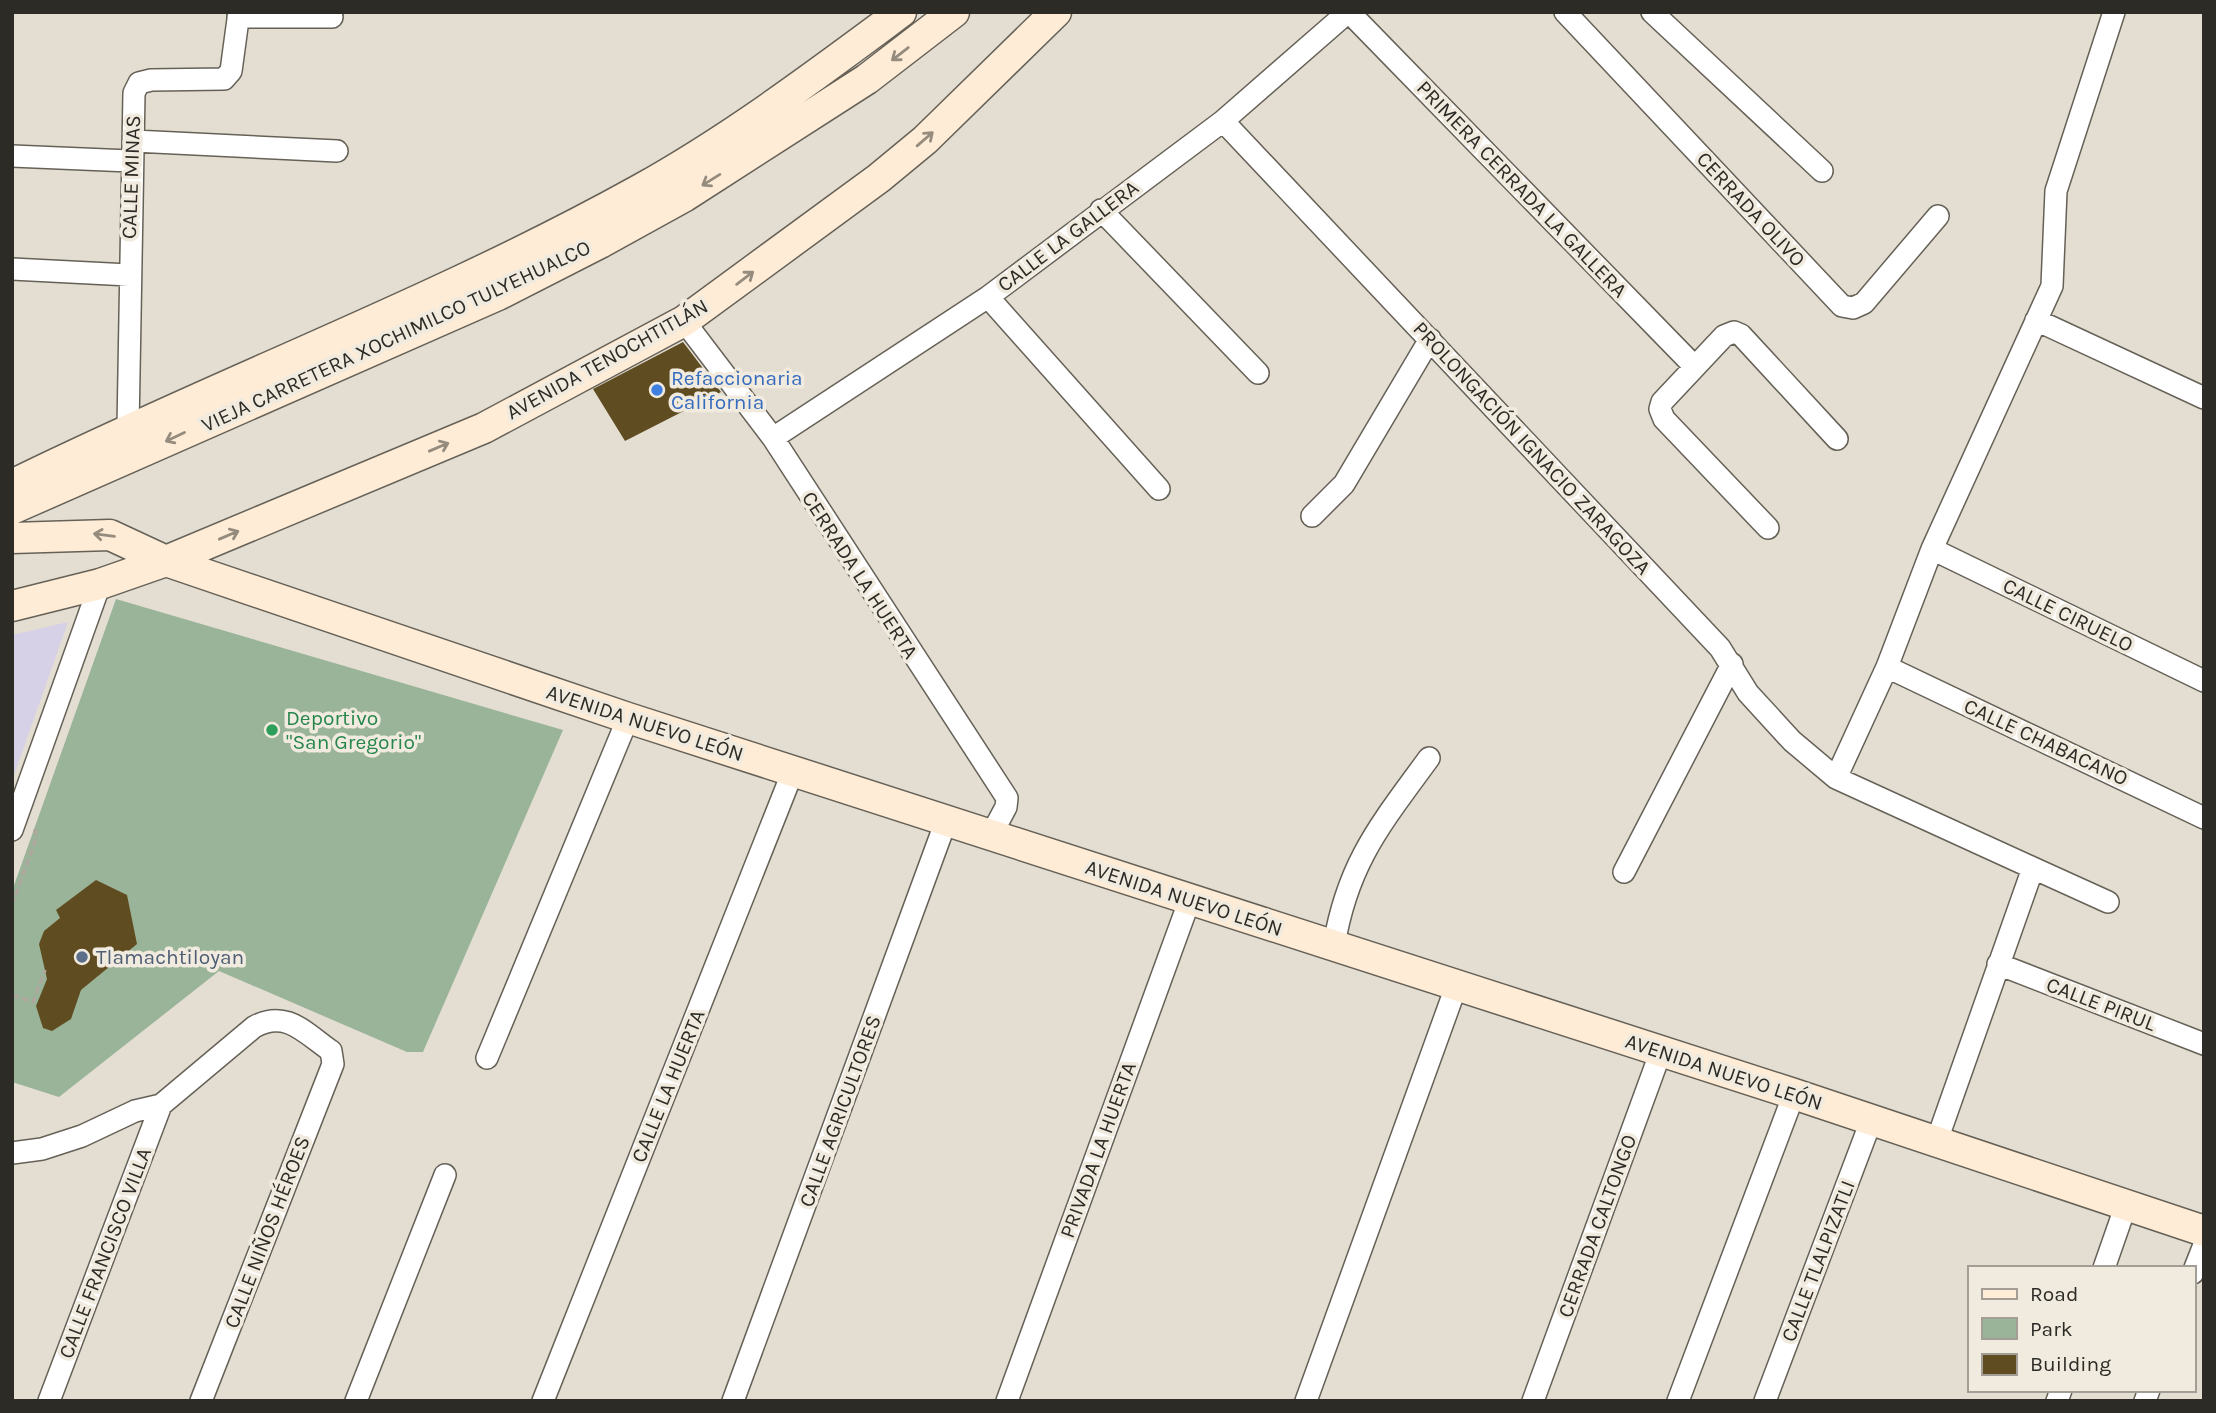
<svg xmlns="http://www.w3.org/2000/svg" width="2216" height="1413" font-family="Karla,sans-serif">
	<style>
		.education { fill: #d7d1e7 }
		.green { fill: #9ab499 }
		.building { fill: #604c21 }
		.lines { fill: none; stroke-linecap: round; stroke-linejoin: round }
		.street-casing { stroke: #666157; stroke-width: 24 }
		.secondary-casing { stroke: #666157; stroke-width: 33 }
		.path { stroke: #ada89e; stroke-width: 3.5; stroke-dasharray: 7 3.5; stroke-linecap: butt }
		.street { stroke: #fff; stroke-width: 21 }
		.secondary { stroke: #feecd7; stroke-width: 30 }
		.oneway { stroke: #968c7e }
		.shop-dot { fill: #3f7fe0; stroke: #f1ebdf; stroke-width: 2.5 }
		.leisure-dot { fill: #2e9e5b; stroke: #f1ebdf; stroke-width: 2.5 }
		.service-dot { fill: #5c6f8a; stroke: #f1ebdf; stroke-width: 2.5 }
		.labels { text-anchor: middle; stroke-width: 7; stroke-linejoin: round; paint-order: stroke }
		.street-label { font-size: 21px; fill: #2d2b26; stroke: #f1ebdf }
		.shop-label { font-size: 21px; fill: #366cbe; stroke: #f1ebdf; text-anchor: start }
		.leisure-label { font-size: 21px; fill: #27864d; stroke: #f1ebdf; text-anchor: start }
		.service-label { font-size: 21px; fill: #4e5e75; stroke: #f1ebdf; text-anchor: start }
	</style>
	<rect width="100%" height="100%" fill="#e4ded2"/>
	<path class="education" d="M68,622L12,781V635Z"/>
	<path class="green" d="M116,599L563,730L423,1052H407L219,971L59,1097L12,1082V891Z"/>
	<path class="building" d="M683,342L721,392L625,441L593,389Z
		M96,880L127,895L137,944L81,990L71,1019L52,1031L43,1028L36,1006L47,979L39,944L44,931L60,918L56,910Z"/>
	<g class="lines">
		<defs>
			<path id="street" d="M1349,12L1694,366
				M1565,12L1842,306L1853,308L1864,303L1938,216
				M1652,12L1822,171
				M238,17H332
				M1223,121L1720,648L1748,693L1792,741L1836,778L2033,868L1936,1143
				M134,141L337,151
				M12,156L130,161
				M1101,210L1258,373
				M12,269L129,275
				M988,297L1159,489
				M2036,320L2204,398
				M684,321L773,438L1007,798L1006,807L990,837
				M128,428L134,93L139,83L151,80L224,79L231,71L239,12
				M773,438L988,297L1223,121L1348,12
				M1312,516L1344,484L1430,339
				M1768,528L1664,419L1660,409L1662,402L1724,336L1734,332L1741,335L1837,439
				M1932,549L2204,681
				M1887,667L2204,818
				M1836,778L1887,667L1932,549L2052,286L2056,191L2114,12
				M12,830L100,584
				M2033,868L2108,902
				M1624,872L1732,664
				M1334,945C1348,862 1381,824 1429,758
				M1998,964L2204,1044
				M487,1058L628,718
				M12,1153L42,1149L82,1136L135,1111L161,1105L254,1027C286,1009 305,1033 331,1051L333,1064L201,1401
				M2104,1268L2126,1205
				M2193,1273L2204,1245
				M49,1401L161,1105
				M356,1401L445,1175
				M543,1401L793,771
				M733,1401L946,821
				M1007,1401L1190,899
				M1306,1401L1457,984
				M1533,1401L1661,1051
				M1678,1401L1794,1094
				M1765,1401L1871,1121
				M2057,1401L2061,1390
				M2145,1401L2149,1390"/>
			<path id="secondary" d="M12,485C219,383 437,302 639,190C731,139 816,75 901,12
				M12,509L498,295L600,243L685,196L867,79L954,12
				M12,538L110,535L166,561L628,718L1794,1094L2204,1231
				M12,606L100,584L166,561L484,428L684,321L879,178L925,140L1056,12"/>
		</defs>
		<use href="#street" class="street-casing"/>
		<use href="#secondary" class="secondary-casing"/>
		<path class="path" d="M12,905L36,839L35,828
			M12,995L33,1002L45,970"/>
		<use href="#street" class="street"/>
		<use href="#secondary" class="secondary"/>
	</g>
	<defs><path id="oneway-shaft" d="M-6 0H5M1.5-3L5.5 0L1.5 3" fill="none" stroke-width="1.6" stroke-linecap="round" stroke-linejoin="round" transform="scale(1.75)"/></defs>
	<g class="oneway">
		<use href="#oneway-shaft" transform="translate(900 54) rotate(142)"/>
		<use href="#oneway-shaft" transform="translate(925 139) rotate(-41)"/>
		<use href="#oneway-shaft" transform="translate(711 180) rotate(148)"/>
		<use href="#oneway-shaft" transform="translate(745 278) rotate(-37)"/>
		<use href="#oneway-shaft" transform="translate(175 437) rotate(155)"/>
		<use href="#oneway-shaft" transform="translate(439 447) rotate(-23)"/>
		<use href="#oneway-shaft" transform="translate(104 535) rotate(-172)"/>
		<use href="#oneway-shaft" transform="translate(229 535) rotate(-23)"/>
	</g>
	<circle class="shop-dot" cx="657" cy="390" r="7"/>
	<circle class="leisure-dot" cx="272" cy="730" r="7"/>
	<circle class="service-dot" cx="82" cy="957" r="7"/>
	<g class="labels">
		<g class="street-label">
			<text transform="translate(131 177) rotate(-88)" y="7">CALLE MINAS</text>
			<text transform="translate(1522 189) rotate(46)" y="7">PRIMERA CERRADA LA GALLERA</text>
			<text transform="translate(1751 209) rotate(47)" y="7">CERRADA OLIVO</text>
			<text transform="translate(1068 236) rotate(-37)" y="7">CALLE LA GALLERA</text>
			<text transform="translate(396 336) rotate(-25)" y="7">VIEJA CARRETERA XOCHIMILCO TULYEHUALCO</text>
			<text transform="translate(607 359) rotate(-29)" y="7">AVENIDA TENOCHTITLÁN</text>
			<text transform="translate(1532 448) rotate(47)" y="7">PROLONGACIÓN IGNACIO ZARAGOZA</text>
			<text transform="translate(860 575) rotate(57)" y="7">CERRADA LA HUERTA</text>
			<text transform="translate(2068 615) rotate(26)" y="7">CALLE CIRUELO</text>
			<text transform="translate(645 723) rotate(18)" y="7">AVENIDA NUEVO LEÓN</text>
			<text transform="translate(2046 742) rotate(25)" y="7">CALLE CHABACANO</text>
			<text transform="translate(1184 898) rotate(18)" y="7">AVENIDA NUEVO LEÓN</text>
			<text transform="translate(2101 1004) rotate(21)" y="7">CALLE PIRUL</text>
			<text transform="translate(1724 1072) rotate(18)" y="7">AVENIDA NUEVO LEÓN</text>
			<text transform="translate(668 1086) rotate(-68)" y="7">CALLE LA HUERTA</text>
			<text transform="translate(840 1111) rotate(-70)" y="7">CALLE AGRICULTORES</text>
			<text transform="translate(1098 1150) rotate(-70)" y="7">PRIVADA LA HUERTA</text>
			<text transform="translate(1597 1226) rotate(-70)" y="7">CERRADA CALTONGO</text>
			<text transform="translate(267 1232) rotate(-69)" y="7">CALLE NIÑOS HÉROES</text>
			<text transform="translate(105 1253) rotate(-69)" y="7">CALLE FRANCISCO VILLA</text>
			<text transform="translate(1818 1261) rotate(-69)" y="7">CALLE TLALPIZATLI</text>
		</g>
		<g class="shop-label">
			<text x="671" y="385">Refaccionaria<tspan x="671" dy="24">California</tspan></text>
		</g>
		<g class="leisure-label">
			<text x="286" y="725">Deportivo<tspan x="286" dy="24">"San Gregorio"</tspan></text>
		</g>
		<g class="service-label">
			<text x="96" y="964">Tlamachtiloyan</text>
		</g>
	</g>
	<rect width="2216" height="1413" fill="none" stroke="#2d2b26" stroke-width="28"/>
	<rect x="1968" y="1266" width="228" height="126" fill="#f1ebdf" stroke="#a39e95" stroke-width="2"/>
	<rect x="1982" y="1289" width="35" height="10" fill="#feecd7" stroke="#a39e95" stroke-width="2"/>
	<text x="2030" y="1301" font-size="21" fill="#2d2b26">Road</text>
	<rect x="1982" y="1318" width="35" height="21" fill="#9ab499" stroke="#a39e95" stroke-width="2"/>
	<text x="2030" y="1336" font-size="21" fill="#2d2b26">Park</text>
	<rect x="1982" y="1354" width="35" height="21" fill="#604c21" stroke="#a39e95" stroke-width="2"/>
	<text x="2030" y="1371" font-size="21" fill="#2d2b26">Building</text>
</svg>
